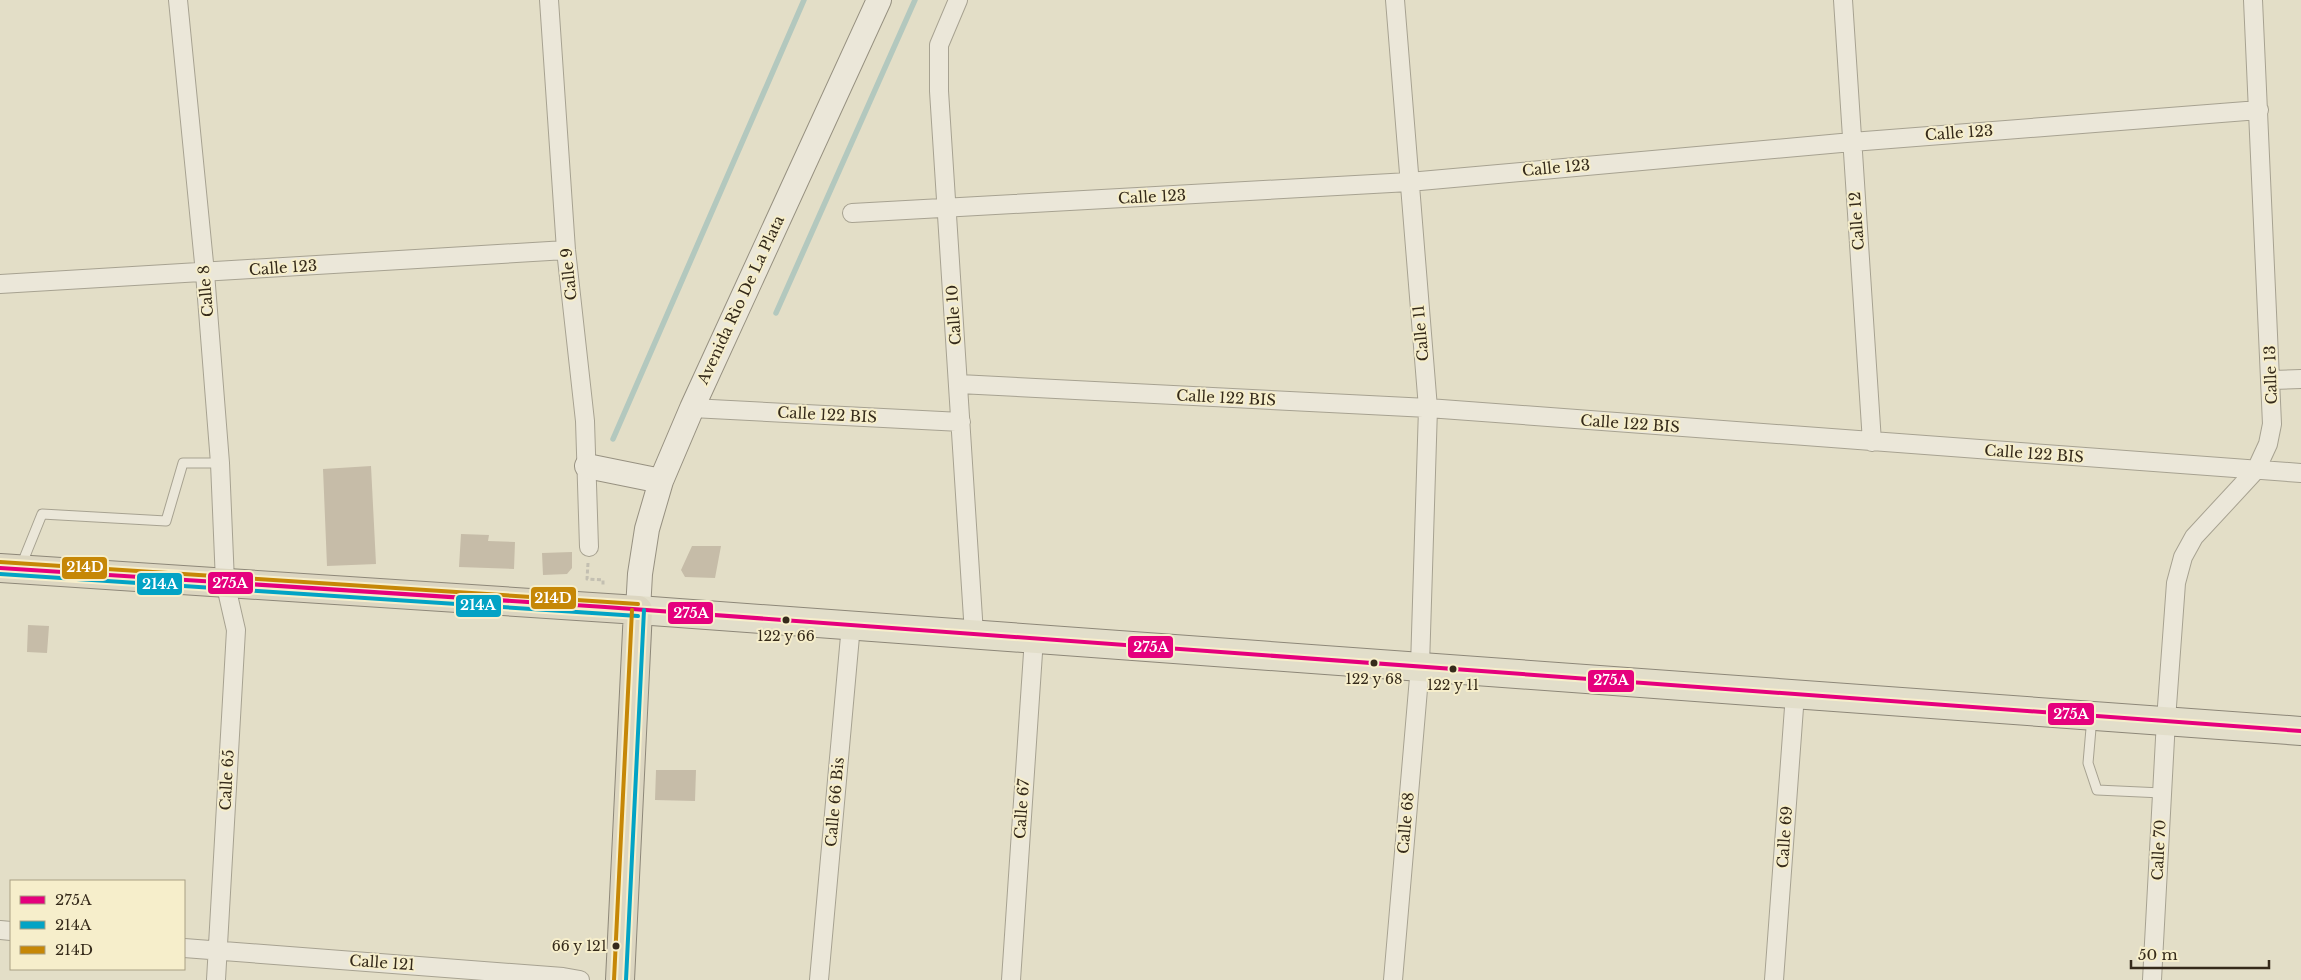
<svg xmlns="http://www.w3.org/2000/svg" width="2301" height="980" font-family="'Libre Baskerville',serif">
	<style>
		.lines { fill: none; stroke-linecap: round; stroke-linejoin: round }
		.stream { stroke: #b3c8be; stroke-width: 5.5 }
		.building { fill: #c6bca8 }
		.service-casing { stroke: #a7a291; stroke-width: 11 }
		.minor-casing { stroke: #a7a291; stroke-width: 20 }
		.secondary-casing { stroke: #979181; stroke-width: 26 }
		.primary-casing { stroke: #8d8778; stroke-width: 30 }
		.trunk-casing { stroke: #8d8778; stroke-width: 30 }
		.path { stroke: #c3bfb1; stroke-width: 3; stroke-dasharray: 4 2.5; stroke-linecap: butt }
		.service { stroke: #ebe7d9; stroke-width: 9 }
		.minor { stroke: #ebe7d9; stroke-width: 18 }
		.secondary { stroke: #ebe7d9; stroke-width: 24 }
		.primary { stroke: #e2deca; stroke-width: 28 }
		.trunk { stroke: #dcd6c1; stroke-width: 28 }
		.bus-1-casing { stroke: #f6eecb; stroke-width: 8 }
		.bus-2-casing { stroke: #f6eecb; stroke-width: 8 }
		.bus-3-casing { stroke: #f6eecb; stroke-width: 8 }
		.bus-1 { stroke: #e5007d; stroke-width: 4 }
		.bus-2 { stroke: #03a3c5; stroke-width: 4 }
		.bus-3 { stroke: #c68706; stroke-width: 4 }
		.bus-dot { fill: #352a1a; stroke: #f6eecb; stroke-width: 2 }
		.labels { text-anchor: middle; stroke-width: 4; stroke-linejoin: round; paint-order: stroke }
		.bus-label { font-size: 14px; fill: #352a1a; stroke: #f6eecb }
		.street-label { font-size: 15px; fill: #352a1a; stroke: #f6eecb }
		.line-badge { stroke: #f6eecb; stroke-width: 2 }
		.badge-label { font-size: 14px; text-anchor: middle; font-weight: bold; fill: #fff }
	</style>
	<rect width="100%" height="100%" fill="#e3dec7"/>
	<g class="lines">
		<path class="stream" d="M776,313L915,0
			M613,439L804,0"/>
	</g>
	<path class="building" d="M371,466L376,564L327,566L323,469Z
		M461,534L489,535L488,541L515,542L514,569L459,567Z
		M692,546H721L715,578L685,577L681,570Z
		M572,552V568L567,574L543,575L542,553Z
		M28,625L49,626L47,653L27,652Z
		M656,770H696L695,801L655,800Z"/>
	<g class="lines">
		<defs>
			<path id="service" d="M21,566L42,514L166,521L183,463H220
				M2092,717L2088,763L2097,790L2162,793"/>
			<path id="minor" d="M178,0L205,273L220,463L225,582L236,630L216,980
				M549,0L566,250L585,421L589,547
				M958,0L939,45V91L974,634
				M1843,0L1872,442
				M852,213L1409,182L1852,142L2259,110
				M0,284L566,250
				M2272,380L2301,379
				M959,384L1428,408L2301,473
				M692,408L961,422
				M0,930L11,931
				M184,948L563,977L580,980
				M819,980L851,625
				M1011,980L1034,638
				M1393,980L1420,666L1428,408L1395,0
				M1774,980L1795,694
				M2152,980L2166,720L2176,583L2183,557L2194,537L2256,470L2268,444L2272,424L2253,0"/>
			<path id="secondary" d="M587,466L661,481
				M638,610L640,574L647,529L661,481L692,408L879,0"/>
			<path id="primary" d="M638,610L2301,731"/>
			<path id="trunk" d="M0,568L638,610L620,980"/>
		</defs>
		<use href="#service" class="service-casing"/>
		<use href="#minor" class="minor-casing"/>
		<use href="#secondary" class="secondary-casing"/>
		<use href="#primary" class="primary-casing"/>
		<use href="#trunk" class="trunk-casing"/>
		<path class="path" d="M588,563L587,579L603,580V587"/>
		<use href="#service" class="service"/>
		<use href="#minor" class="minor"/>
		<use href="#secondary" class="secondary"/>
		<use href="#primary" class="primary"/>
		<use href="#trunk" class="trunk"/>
		<defs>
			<path id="bus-1" d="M0,568L605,607L2301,731"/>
			<path id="bus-2" d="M0,574L638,616
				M626,980L644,610"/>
			<path id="bus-3" d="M0,562L638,604
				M614,980L632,610"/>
		</defs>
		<use href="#bus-1" class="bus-1-casing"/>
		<use href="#bus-2" class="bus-2-casing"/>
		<use href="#bus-3" class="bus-3-casing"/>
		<use href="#bus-1" class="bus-1"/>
		<use href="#bus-2" class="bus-2"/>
		<use href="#bus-3" class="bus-3"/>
	</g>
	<g class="bus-dot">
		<circle cx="786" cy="620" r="4.5"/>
		<circle cx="1374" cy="663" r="4.5"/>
		<circle cx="1453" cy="669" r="4.5"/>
		<circle cx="616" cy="946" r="4.5"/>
	</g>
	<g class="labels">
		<g class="bus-label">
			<text x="786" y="641">122 y 66</text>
			<text x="1374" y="684">122 y 68</text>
			<text x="1453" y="690">122 y 11</text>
			<text x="607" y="951" text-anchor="end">66 y 121</text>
		</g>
		<g class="street-label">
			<text transform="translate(1959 133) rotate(-4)" y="5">Calle 123</text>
			<text transform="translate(1556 168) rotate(-5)" y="5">Calle 123</text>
			<text transform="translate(1152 197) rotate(-3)" y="5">Calle 123</text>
			<text transform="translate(1857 221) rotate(-94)" y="5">Calle 12</text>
			<text transform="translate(283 268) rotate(-4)" y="5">Calle 123</text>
			<text transform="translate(569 274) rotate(-96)" y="5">Calle 9</text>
			<text transform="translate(206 291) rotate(-95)" y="5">Calle 8</text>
			<text transform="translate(741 300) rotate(-65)" y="5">Avenida Rìo De La Plata</text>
			<text transform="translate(954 315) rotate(-94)" y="5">Calle 10</text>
			<text transform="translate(1421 333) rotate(-95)" y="5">Calle 11</text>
			<text transform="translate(2271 375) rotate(-92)" y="5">Calle 13</text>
			<text transform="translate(1226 398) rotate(3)" y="5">Calle 122 BIS</text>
			<text transform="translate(827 415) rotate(3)" y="5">Calle 122 BIS</text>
			<text transform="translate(1630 424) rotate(4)" y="5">Calle 122 BIS</text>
			<text transform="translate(2034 454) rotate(4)" y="5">Calle 122 BIS</text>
			<text transform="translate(227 780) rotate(-87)" y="5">Calle 65</text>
			<text transform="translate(835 802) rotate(-85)" y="5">Calle 66 Bis</text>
			<text transform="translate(1022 809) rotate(-86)" y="5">Calle 67</text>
			<text transform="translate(1406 823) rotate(-85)" y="5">Calle 68</text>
			<text transform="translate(1785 837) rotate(-86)" y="5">Calle 69</text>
			<text transform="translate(2159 850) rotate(-87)" y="5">Calle 70</text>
			<text transform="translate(382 963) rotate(4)" y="5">Calle 121</text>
		</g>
	</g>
	<g class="line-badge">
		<rect x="61" y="556" width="47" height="24" rx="5" fill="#c68706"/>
		<rect x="207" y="571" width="47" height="24" rx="5" fill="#e5007d"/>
		<rect x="136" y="572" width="47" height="24" rx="5" fill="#03a3c5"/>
		<rect x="530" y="586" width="47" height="24" rx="5" fill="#c68706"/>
		<rect x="455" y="594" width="47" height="24" rx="5" fill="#03a3c5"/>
		<rect x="667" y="601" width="47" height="24" rx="5" fill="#e5007d"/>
		<rect x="1127" y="635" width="47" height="24" rx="5" fill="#e5007d"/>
		<rect x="1587" y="669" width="48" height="24" rx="5" fill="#e5007d"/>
		<rect x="2047" y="702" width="48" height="24" rx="5" fill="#e5007d"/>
	</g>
	<g class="badge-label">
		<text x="85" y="572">214D</text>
		<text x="230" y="588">275A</text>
		<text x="160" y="589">214A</text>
		<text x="553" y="603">214D</text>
		<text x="478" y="610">214A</text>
		<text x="691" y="618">275A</text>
		<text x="1151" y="652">275A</text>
		<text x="1611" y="685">275A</text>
		<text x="2071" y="719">275A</text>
	</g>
	<rect x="10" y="880" width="175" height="90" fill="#f6eecb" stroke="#a9a084"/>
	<rect x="20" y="896" width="25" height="8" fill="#e5007d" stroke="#a9a084"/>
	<text x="55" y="905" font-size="15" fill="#352a1a">275A</text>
	<rect x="20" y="921" width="25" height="8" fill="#03a3c5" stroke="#a9a084"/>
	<text x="55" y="930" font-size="15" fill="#352a1a">214A</text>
	<rect x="20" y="946" width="25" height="8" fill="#c68706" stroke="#a9a084"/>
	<text x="55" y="955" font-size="15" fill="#352a1a">214D</text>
	<path d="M2131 960v8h138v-8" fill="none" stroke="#352a1a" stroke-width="2.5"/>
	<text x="2138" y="960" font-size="15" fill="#352a1a" stroke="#f6eecb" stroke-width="4" paint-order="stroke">50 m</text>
</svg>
